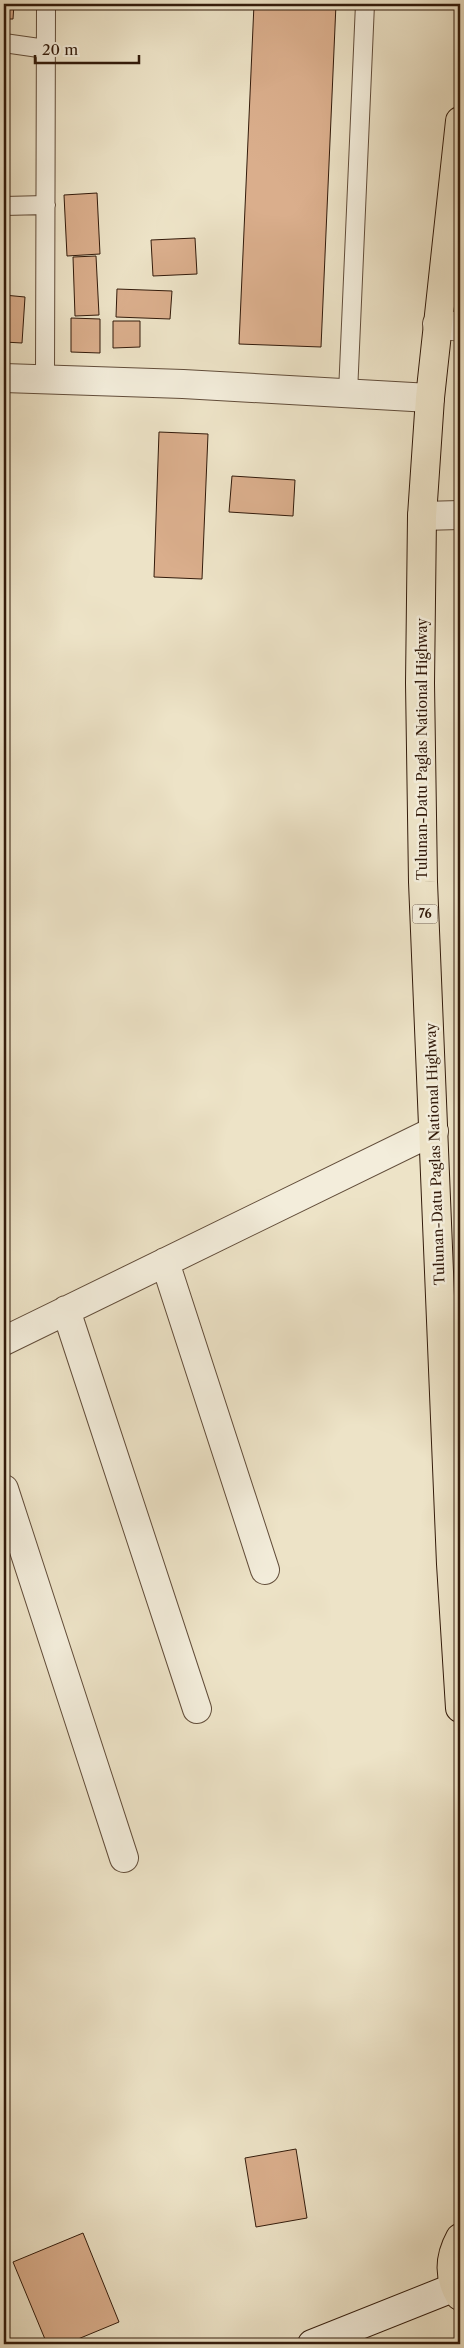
<svg xmlns="http://www.w3.org/2000/svg" width="464" height="2348" font-family="'Libre Caslon Text',serif">
	<style>
		.building { fill: #daae8c; stroke: #331b0b }
		.lines { fill: none; stroke-linecap: round; stroke-linejoin: round }
		.service-casing { stroke: #624d3a; stroke-width: 20 }
		.minor-casing { stroke: #624d3a; stroke-width: 30 }
		.secondary-casing { stroke: #331b0b; stroke-width: 30 }
		.trunk-casing { stroke: #331b0b; stroke-width: 30 }
		.service { stroke: #f3eddb; stroke-width: 18 }
		.minor { stroke: #f3eddb; stroke-width: 28 }
		.secondary { stroke: #f3eddb; stroke-width: 28 }
		.trunk { stroke: #ede3c7; stroke-width: 28 }
		.labels { text-anchor: middle; stroke-width: 5; stroke-linejoin: round; paint-order: stroke }
		.shield { fill: #f3eddb; stroke: #6d5a49; stroke-width: 1 }
		.shield-label { font-size: 12px; font-weight: bold; fill: #331b0b }
		.street-label { font-size: 14px; fill: #331b0b; stroke: #f3eddb }
	</style>
	<rect width="100%" height="100%" fill="#ede3c7"/>
	<filter id="stains"><feTurbulence type="fractalNoise" baseFrequency=".004" numOctaves="4"/><feColorMatrix values="0 0 0 0 .2 0 0 0 0 .09 0 0 0 0 .02 0 0 0 .5 -.17"/></filter>
	<radialGradient id="worn" r=".72"><stop offset=".6" stop-color="#630" stop-opacity="0"/><stop offset="1" stop-color="#630" stop-opacity=".3"/></radialGradient>
	<path class="building" d="M4,4H14L13,19H4Z
		M254,4H336L321,347L239,344Z
		M97,193L100,254L67,256L64,195Z
		M195,238L197,274L153,276L151,240Z
		M96,256L99,315L75,316L73,257Z
		M117,289L172,291L170,319L116,317Z
		M4,295L25,297L22,343L4,342Z
		M71,318L100,319V353L71,352Z
		M113,321H140V347L113,348Z
		M159,432L208,434L202,579L154,577Z
		M232,476L295,480L293,516L229,512Z
		M296,2149L307,2218L256,2227L245,2158Z
		M83,2233L119,2322L66,2344H47L13,2262Z"/>
	<g class="lines">
		<defs>
			<path id="service" d="M4,43L46,49
				M4,206L46,205
				M45,379L46,4
				M348,393L365,4"/>
			<path id="minor" d="M437,324L460,327
				M4,378L183,384L430,398
				M422,516L460,515
				M165,1262L265,1570
				M66,1310L197,1709
				M4,1341L434,1131
				M4,1489L124,1858"/>
			<path id="secondary" d="M312,2344L455,2287"/>
			<path id="trunk" d="M460,121L430,398L422,516L420,683L423,882L451,1564L460,1708
				M460,2238C449,2258 448,2276 460,2296"/>
		</defs>
		<use href="#service" class="service-casing"/>
		<use href="#minor" class="minor-casing"/>
		<use href="#secondary" class="secondary-casing"/>
		<use href="#trunk" class="trunk-casing"/>
		<use href="#service" class="service"/>
		<use href="#minor" class="minor"/>
		<use href="#secondary" class="secondary"/>
		<use href="#trunk" class="trunk"/>
	</g>
	<g class="labels">
		<rect class="shield" x="412.5" y="904.5" width="25" height="19" rx="4"/>
		<g class="shield-label">
			<text x="425" y="918">76</text>
		</g>
		<g class="street-label">
			<text transform="translate(422 749) rotate(-90)" y="5">Tulunan-Datu Paglas National Highway</text>
			<text transform="translate(435 1154) rotate(-92)" y="5">Tulunan-Datu Paglas National Highway</text>
		</g>
	</g>
	<rect width="464" height="2348" fill="none" stroke="#ede3c7" stroke-width="20"/>
	<rect x="5" y="5" width="454" height="2338" fill="none" stroke="#331b0b" stroke-width="2.5"/>
	<rect x="10" y="10" width="444" height="2328" fill="none" stroke="#331b0b"/>
	<path d="M35 55v8h104v-8" fill="none" stroke="#331b0b" stroke-width="2.5"/>
	<text x="42" y="55" font-size="15" fill="#331b0b" stroke="#f3eddb" stroke-width="4" paint-order="stroke">20 m</text>
	<rect width="100%" height="100%" filter="url(#stains)"/>
	<rect width="100%" height="100%" fill="url(#worn)"/>
</svg>
